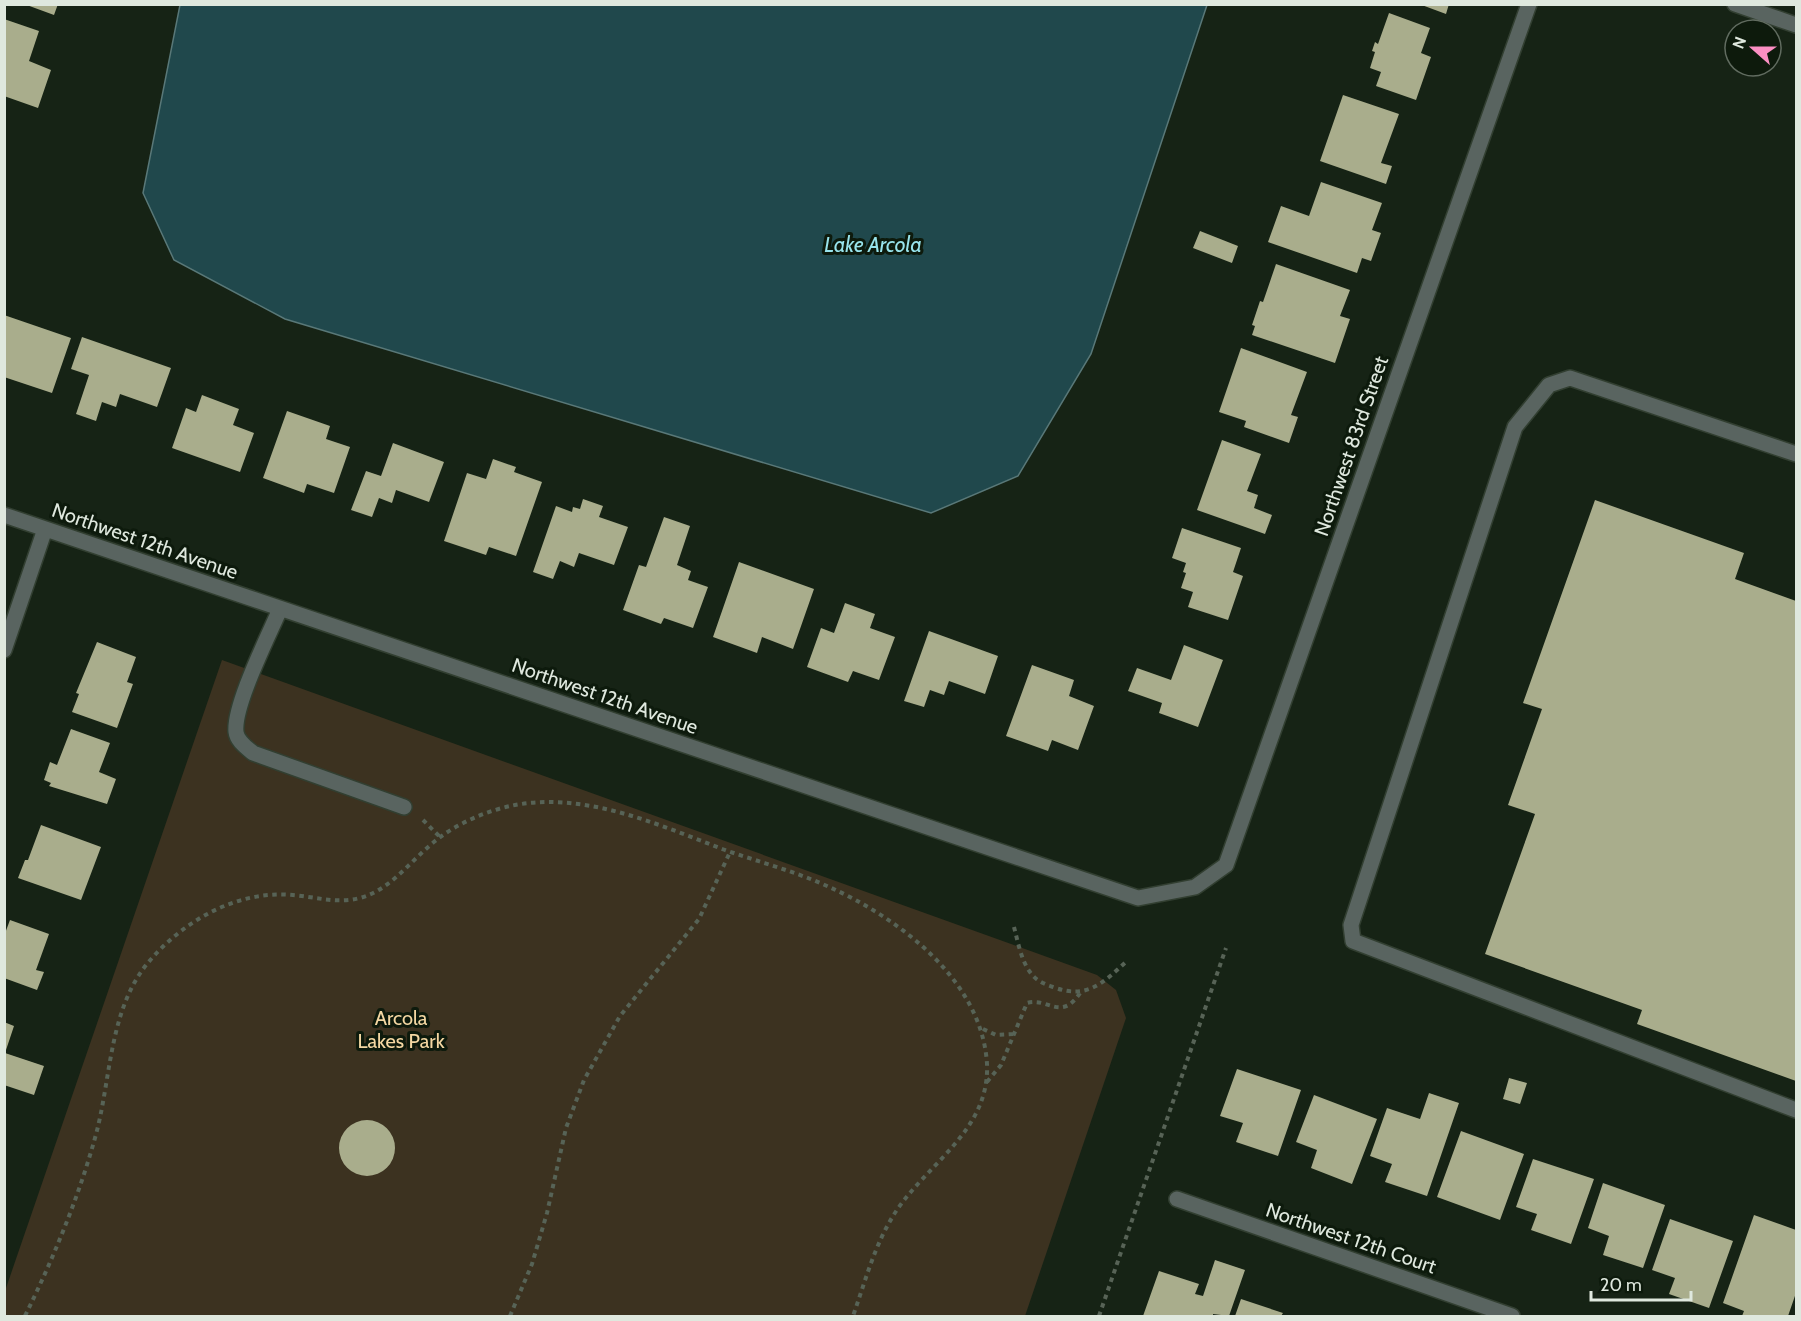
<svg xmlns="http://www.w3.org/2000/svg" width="1801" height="1321" font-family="Cabin,sans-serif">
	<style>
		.green { fill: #3c3220 }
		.water { fill: #20484c; stroke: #597878; stroke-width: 1.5 }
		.building { fill: #a9ad8c }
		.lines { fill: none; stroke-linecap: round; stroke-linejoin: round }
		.minor-casing { stroke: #323f31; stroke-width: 18 }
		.path { stroke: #576356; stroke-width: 4; stroke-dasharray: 4.5 4.5; stroke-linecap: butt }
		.minor { stroke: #596460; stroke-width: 15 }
		.labels { text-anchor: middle; stroke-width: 6; stroke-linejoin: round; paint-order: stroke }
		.street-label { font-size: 20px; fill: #dfe8de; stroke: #0d1a0c }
		.park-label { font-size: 20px; fill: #f4d7a2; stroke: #0d1a0c }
		.water-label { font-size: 21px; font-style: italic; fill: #98e4ec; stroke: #0d1a0c }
	</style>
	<rect width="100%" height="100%" fill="#162315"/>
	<path class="green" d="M222,660L1097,975L1116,990L1126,1018L1025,1316H5V1291Z"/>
	<path class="water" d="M180,5V4L1207,5L1091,354L1018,476L931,513L285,319L174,260L143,193Z"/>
	<path class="building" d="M24,4H58L54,15Z
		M1419,4H1449L1446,14Z
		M1389,13L1430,28L1421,53L1431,57L1416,100L1376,86L1381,72L1370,68L1375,52L1372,51L1375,42L1378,44Z
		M4,19L39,31L29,61L51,70L38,108L4,96Z
		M1343,95L1399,114L1381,163L1392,166L1386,184L1320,161Z
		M1321,182L1382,203L1372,230L1381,233L1371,261L1362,258L1357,273L1268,242L1281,206L1309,216Z
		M1200,231L1238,246L1232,263L1193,248Z
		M1276,264L1350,290L1340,316L1350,319L1335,363L1252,335L1255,326L1252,325L1260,301L1263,302Z
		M4,315L71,338L52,393L4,377Z
		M82,337L171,368L157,407L120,394L116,407L102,402L96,421L76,414L89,375L71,369Z
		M1241,348L1307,372L1291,415L1298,417L1289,443L1244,427L1246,421L1219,412Z
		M202,395L239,409L233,425L254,433L240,472L172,448L186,408L196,412Z
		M287,411L330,426L326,439L350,447L334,493L307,484L304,493L263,478Z
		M1222,440L1261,454L1247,491L1258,495L1254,508L1272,515L1265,534L1197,510Z
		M393,443L444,462L429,502L396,490L392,503L379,498L372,517L351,510L366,471L381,476Z
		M493,459L516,467L514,472L542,482L516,556L489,547L486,555L444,541L467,473L486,479Z
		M583,499L603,506L599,517L628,527L614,565L579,553L574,567L560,561L553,579L533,572L556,506L572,512L573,507L580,509Z
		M1595,500L1744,553L1735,579L1796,601V1081L1637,1024L1642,1010L1485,954L1535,814L1508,805L1542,709L1523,703Z
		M664,517L690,526L677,565L691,571L688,580L708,587L693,628L664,618L661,624L623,610L639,565L646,567Z
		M1182,528L1241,548L1233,572L1243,576L1228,620L1188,607L1193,592L1181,588L1186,573L1183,572L1186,563L1172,558Z
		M739,562L814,589L793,649L762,637L757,653L713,637Z
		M845,603L875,614L870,628L895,637L879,680L853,671L848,682L807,667L821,628L834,633Z
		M929,631L998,656L985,694L949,681L944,695L930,690L924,707L904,701Z
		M97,642L136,657L127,682L133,684L117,728L72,712L79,694L76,693Z
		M1184,645L1223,660L1198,727L1159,713L1162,703L1128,691L1137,668L1171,680Z
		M1032,665L1074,680L1069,696L1094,706L1078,750L1052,740L1048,751L1006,736Z
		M71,729L110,743L99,772L116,779L107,804L49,786L51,783L44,780L50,762L57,765Z
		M41,825L101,847L81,900L18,878L25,860H28Z
		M10,920L49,934L36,970L44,972L37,990L4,978V936Z
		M4,1022L14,1026L5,1053L44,1066L34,1095L4,1085Z
		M1237,1069L1301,1090L1278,1156L1236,1142L1243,1123L1220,1116Z
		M1509,1078L1527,1083L1520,1104L1503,1099Z
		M1429,1093L1459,1103L1427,1196L1385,1182L1392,1164L1370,1156L1387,1108L1420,1119Z
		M1314,1095L1377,1119L1352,1184L1311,1168L1317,1150L1296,1142Z
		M339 1148a28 28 0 1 1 56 0a28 28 0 1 1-56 0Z
		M1461,1131L1524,1154L1500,1220L1437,1197Z
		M1533,1159L1594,1179L1571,1244L1531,1230L1537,1214L1516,1207Z
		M1603,1183L1665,1205L1643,1268L1603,1255L1609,1236L1588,1228Z
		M1754,1215L1796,1230V1293L1788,1316H1742L1744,1311L1723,1303Z
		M1670,1219L1733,1241L1709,1308L1669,1294L1675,1278L1652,1270Z
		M1215,1260L1245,1270L1229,1316L1213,1314V1316H1143L1159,1271L1199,1284L1195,1294L1203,1296Z
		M1241,1299L1283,1313L1281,1316H1235Z"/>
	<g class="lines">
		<defs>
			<path id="minor" d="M1735,4L1796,25
				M1796,454L1570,378L1549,385L1515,427L1351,925L1353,941L1796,1110
				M4,515L1138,898L1195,887L1226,865L1529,4
				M280,609C269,635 233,706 236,732C237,741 246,747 253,753L404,807
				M4,650L45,529
				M1177,1199L1512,1316"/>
		</defs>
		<use href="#minor" class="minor-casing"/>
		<path class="path" d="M423,820L440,837
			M1014,927C1018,942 1021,960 1030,972C1035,980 1044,984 1053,987C1087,1000 1103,983 1127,961
			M983,1029L996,1035L1015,1034
			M987,1082L1001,1065L1027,1003C1048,997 1061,1022 1080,993
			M25,1316C53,1259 78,1199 95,1138C112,1078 108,1005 153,957C188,918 240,890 293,895C316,897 337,904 360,898C393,889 412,858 439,838C460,822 489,810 515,805C588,792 659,825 725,850C759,862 794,871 827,886C899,918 982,980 987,1064C990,1132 925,1164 893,1216C874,1247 865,1282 853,1316
			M510,1316L532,1264L547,1213L566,1128L584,1080L620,1016L699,919L730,852
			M1099,1316L1226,948"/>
		<use href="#minor" class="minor"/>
	</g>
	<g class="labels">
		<g class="street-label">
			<text transform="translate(1351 446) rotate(-71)" y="7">Northwest 83rd Street</text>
			<text transform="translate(145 541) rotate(19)" y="7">Northwest 12th Avenue</text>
			<text transform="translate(605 696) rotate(19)" y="7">Northwest 12th Avenue</text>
			<text transform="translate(1351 1238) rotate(19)" y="7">Northwest 12th Court</text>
		</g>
		<g class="park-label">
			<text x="401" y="1025">Arcola<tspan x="401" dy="23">Lakes Park</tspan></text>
		</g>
		<g class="water-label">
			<text x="873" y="252">Lake Arcola</text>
		</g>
	</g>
	<rect width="1801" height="1321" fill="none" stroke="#dfe8de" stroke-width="12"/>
	<g transform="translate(1753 48) rotate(291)"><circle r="28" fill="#0d1a0c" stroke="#616c60" stroke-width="1.5"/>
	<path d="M0-4.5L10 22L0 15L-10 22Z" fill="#fb8fc3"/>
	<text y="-9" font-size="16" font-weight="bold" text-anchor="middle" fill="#dfe8de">N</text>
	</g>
	<path d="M1591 1291v9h100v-9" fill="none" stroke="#dfe8de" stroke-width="3"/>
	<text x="1600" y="1291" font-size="18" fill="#dfe8de" stroke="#0d1a0c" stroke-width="4.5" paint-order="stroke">20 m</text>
</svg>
